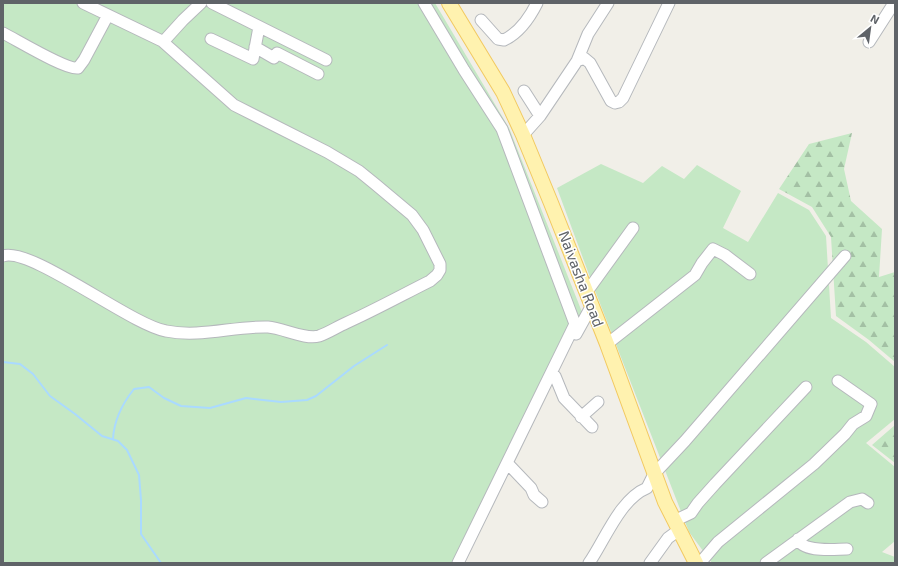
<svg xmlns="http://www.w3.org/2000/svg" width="898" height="566" font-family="'Exo 2',sans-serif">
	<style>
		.green { fill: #c5e8c5 }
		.forest { fill: url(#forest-firs) }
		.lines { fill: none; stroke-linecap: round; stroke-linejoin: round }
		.stream { stroke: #aadaff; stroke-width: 2 }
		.minor-casing { stroke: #b5b8bc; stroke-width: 13 }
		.major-casing { stroke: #f2c960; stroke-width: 16 }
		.minor { stroke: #fff; stroke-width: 11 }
		.major { stroke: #fff2af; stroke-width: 14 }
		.labels { text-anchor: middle; stroke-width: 3; stroke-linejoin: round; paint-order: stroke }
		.street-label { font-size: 15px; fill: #5f6368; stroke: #fff }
	</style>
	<defs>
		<pattern id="forest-firs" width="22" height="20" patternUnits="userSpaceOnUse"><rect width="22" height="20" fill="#c5e8c5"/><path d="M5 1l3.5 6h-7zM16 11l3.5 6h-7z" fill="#a3c0a4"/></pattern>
	</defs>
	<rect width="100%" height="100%" fill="#f1efe8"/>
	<path class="green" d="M3,3H435L509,128L582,312L460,563H3Z
		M601,164L643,183L662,166L684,179L697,165L741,191L723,228L748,242L778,193L809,210L826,236L831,318L866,342L895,367V419L866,443L895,467V541L882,552L895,557V563H712L689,532L594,288L557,188Z"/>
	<path class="forest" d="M852,133L844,169L851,201L882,229L879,277L895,272V362L869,340L836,316L831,237L812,207L779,189L809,144Z
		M895,425V463L872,445Z"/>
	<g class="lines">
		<path class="stream" d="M3,362L20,364L33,374L50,396L75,414L102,436L118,441L127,450L139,475L141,500V534L161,563
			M113,439C114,420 122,404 134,389L149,387L164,398L181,406L210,408L246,398L281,402L307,400L316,396L354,366L387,345"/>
		<defs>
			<path id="minor" d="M212,3L326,60
				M424,3L464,70L502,129L575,324L458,563
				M481,20L498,39L504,40C519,33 530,17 537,3
				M3,33C17,40 66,70 78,68L84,60L108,15
				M211,39L253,59L259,27
				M163,42L183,20L201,3
				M869,42L894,3
				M255,47L274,58L277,53L318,74
				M577,61L588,34L608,3
				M524,91L540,116
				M523,135L540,116L577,61L584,58L590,63L611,101L615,103L619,102L623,98L669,3
				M3,256C30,246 131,325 166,331C200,338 234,326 268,327C283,328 305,340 319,336C328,333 337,327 346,323C375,310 402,295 430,281L437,275L440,270V264L423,230L412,215L375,184L359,171L327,152L234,105L162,41L83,3
				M586,293L633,228
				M576,334L591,307
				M607,344L695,275L702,263L713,249L725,255L750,274
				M555,376L564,398L592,427
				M581,417L598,402
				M510,466L531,488L534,495L542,502
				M674,521L691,513L698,503L715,484L806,387
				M798,539C803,553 834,549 847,549
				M589,563C605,540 620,499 647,488L654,474L685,441L845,256
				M650,563L668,538L679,530
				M700,563L718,542L814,464L845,434L853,424L866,416L871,404L838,381
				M766,563L850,502L862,499L868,503"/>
			<path id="major" d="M449,3L503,92L523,135L551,203L607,344L665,502L696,563"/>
		</defs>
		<use href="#minor" class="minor-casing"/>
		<use href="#major" class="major-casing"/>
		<use href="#minor" class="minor"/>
		<use href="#major" class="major"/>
	</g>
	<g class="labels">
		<g class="street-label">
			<text transform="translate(581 279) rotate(69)" y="5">Naivasha Road</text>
		</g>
	</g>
	<rect width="898" height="566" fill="none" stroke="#5f6368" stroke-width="8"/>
	<g transform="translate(870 28) rotate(29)" stroke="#ffffff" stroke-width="3" paint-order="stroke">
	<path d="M0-3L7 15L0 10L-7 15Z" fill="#5f6368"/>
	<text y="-6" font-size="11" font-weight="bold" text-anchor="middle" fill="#5f6368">N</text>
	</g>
</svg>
